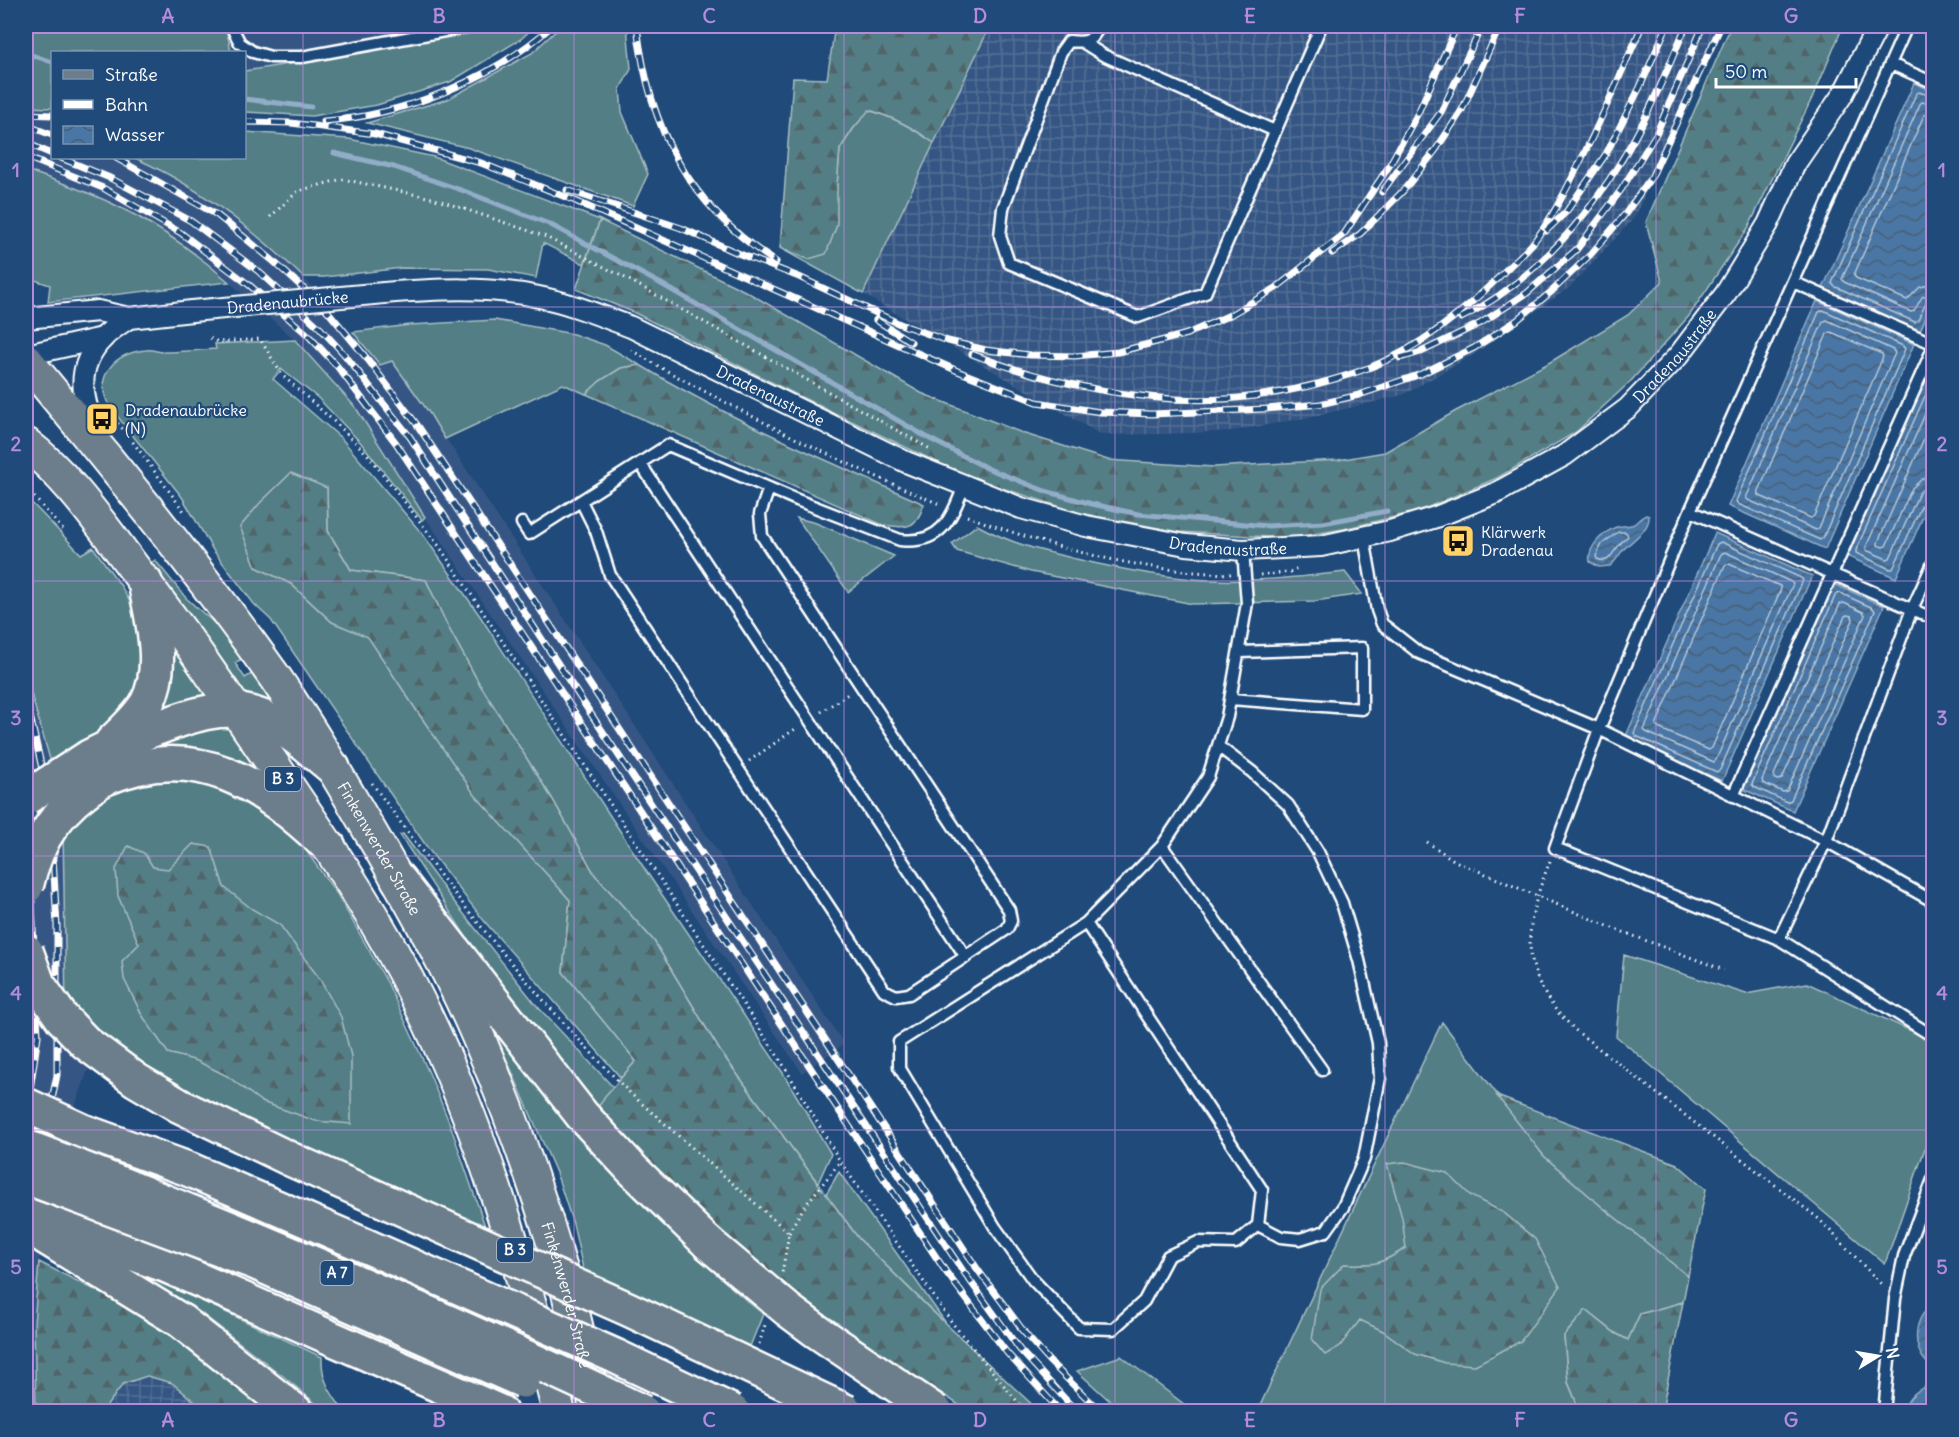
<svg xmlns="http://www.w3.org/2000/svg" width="1959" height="1437" font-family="Delius,sans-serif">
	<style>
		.built { fill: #365684 }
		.industrial { fill: url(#industrial-grid) }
		.grass { fill: #537e86; stroke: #a9bec2; stroke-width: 1.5 }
		.forest { fill: url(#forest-firs); stroke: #a9bec2; stroke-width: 1.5 }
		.water { fill: url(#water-waves); stroke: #92adc8; stroke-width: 1.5 }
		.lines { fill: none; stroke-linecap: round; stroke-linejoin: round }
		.shore { stroke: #b6c8db; stroke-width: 1.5 }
		.stream { stroke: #92adc8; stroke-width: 5 }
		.lane-casing { stroke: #fff; stroke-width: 15 }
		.street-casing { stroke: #fff; stroke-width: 24 }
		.primary-casing { stroke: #fff; stroke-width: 36 }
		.highway-casing { stroke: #fff; stroke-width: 38 }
		.path { stroke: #fff; stroke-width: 3; stroke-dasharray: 1.5 4.5; stroke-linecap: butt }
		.lane { stroke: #1f4a7a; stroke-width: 10 }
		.street { stroke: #1f4a7a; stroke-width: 20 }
		.primary { stroke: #6c7d8b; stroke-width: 32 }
		.highway { stroke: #6c7d8b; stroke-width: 33 }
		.rail-casing { stroke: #fff; stroke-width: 7 }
		.rail { stroke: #1f4a7a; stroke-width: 4.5; stroke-dasharray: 14; stroke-linecap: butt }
		.street-bridge-casing { stroke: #fff; stroke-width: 24; stroke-linecap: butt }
		.highway-bridge-casing { stroke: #fff; stroke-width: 38; stroke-linecap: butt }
		.street-bridge { stroke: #1f4a7a; stroke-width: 20 }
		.highway-bridge { stroke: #6c7d8b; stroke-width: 33 }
		.grid { fill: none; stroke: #b68bdc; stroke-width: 1.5; stroke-opacity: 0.55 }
		.labels { text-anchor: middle; stroke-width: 4.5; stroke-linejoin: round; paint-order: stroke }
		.shield { fill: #1f4a7a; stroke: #bcc9d7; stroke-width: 1.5 }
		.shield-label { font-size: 15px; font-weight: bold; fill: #fff }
		.street-label { font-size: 16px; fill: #fff; stroke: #1f4a7a }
		.poi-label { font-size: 16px; fill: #fff; stroke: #1f4a7a; text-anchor: start }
		.neatline { fill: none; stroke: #b68bdc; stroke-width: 2 }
		.grid-label { font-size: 20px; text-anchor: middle; font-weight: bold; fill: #b68bdc }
	</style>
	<defs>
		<pattern id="industrial-grid" width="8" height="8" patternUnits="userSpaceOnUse" patternTransform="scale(1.5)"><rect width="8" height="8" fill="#365684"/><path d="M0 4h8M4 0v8" fill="none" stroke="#546f96"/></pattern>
		<pattern id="forest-firs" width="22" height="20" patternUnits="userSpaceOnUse" patternTransform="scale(1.5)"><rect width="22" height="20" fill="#537e86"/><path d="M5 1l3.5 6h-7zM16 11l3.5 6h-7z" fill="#506569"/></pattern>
		<pattern id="water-waves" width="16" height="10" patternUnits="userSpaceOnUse" patternTransform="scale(1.5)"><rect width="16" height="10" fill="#4976a4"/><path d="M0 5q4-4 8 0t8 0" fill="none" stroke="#4b5f74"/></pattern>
	</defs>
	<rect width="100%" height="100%" fill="#1f4a7a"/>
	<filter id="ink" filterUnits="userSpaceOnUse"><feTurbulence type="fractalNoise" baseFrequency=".0167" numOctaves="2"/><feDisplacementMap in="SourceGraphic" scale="12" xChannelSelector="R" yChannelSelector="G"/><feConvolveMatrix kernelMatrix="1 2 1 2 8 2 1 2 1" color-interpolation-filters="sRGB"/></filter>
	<g filter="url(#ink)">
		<path class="built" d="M226,26H494L491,28L259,70L245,71L244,52H231Z
			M26,107L52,108V122H49L52,123V158H135L159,168L209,200L246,228L303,277L380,365L392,361L430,414L844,1044L802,1073L425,517L356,407L295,340L203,259L158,228L112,203L26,170Z
			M26,657L54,746L63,831L66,1007L104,1026L61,1145L39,1262L34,1324L36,1412L26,1411V1071L32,1011L26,878Z"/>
		<path class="industrial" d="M990,26H1720L1635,217L1570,287L1476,353L1403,395L1311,417L1233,431L1165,434L1101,435L863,294Z
			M147,1376L172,1383L206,1411L103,1412L123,1384Z"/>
		<path class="grass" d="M26,26H226L231,52H52V108L26,107Z
			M494,26H535L521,39L450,82L377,105L312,116L245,112V71L369,51L491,28Z
			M561,26H627L631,69L620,89L622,112L648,174L633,206L469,148L367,123L448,99L532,53Z
			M868,110C895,118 912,127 934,143L863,294L780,248L809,259L837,185L840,149L853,129Z
			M245,132L349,139L434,157L600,220L584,264L543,243L536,278L488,269L402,268L324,277H303C254,230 197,185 135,158H244Z
			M26,170C54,180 84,190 111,203C154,223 194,251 229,282L48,302L50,285L35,280L27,282L26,280Z
			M495,320L573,334L605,345L640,365L621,368L600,381L586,394L563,384L445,439L430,414L392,361L380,365L353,332L410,325Z
			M295,340L356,408L425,517L422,520L362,444L318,398L281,369L273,379L341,438L424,536L480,616L648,874L783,1073L831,1154L818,1183L720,1051L654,941L595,875L553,800L479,683L447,625L426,580L351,570L328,531L327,488L256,567L291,584L332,622L368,636L417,711L475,794L570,900L563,972L636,1061L621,1078L485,922L429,850L271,620L254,604L213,550L182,497L110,407C92,377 114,353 146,350C152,349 158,352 164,352C181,352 199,350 216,349L215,344Z
			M26,497L81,554L93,547L121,586L135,611L145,662L136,697L110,730L51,763L26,676Z
			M797,518L816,523L894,556L848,592Z
			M977,525C1012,544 1038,550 1076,559C1119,569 1163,578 1208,580C1254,582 1300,577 1345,572L1362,594L1315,601L1193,604L1031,572L957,551L952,544Z
			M155,560L186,598L221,629L243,658L235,663L245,678L253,673L278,708L241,698L147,566Z
			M167,634L211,696L151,716Z
			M231,724L276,789L130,751L180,728Z
			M178,775L229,789L267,813L302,845L337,894L388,984L430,1075L451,1127L486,1229L331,1162L123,1057L66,1007L63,831L93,803L141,778Z
			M403,834L448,894L537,1006L613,1087L595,1112L513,1009L400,835Z
			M1624,955L1746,994L1807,983L1933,1041V1125L1885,1264L1616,1036Z
			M490,1021C576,1121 660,1232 763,1314L749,1349L584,1273L573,1224L557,1175Z
			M1442,1022L1544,1156L1601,1206L1688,1276L1683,1302L1640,1314L1628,1340L1615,1333L1586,1310L1564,1336L1568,1382L1580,1411L1257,1412Z
			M839,1172L948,1326L859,1239L826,1194Z
			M146,1275L322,1357C321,1380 331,1394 344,1411H325L283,1376L201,1313L144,1279Z
			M1121,1356L1193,1411H1121L1077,1371Z"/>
		<path class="forest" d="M835,26H990L934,143C912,127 895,118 869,110L853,129L840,149L837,185V225L826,254L809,259L780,248L793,78L827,79Z
			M1731,26H1843L1817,88L1748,228L1689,316L1631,381L1576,432L1497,478L1419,511L1343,529L1290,538L1180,532L1084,514L970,478L795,394L633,312L576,289L600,220L747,292L921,393L1025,434L1108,460L1214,467L1338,460L1385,452L1456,411L1547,364L1628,315L1662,282L1646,222Z
			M640,365C731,420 827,461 924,504C916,530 907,528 883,525L586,394L600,381L621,368Z
			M291,473L327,488L328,531L351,570L426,580L447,625L479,683L553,800L595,875L654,941L720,1051L859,1239L931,1310L1039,1411H968L833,1322L699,1218L595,1112L605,1096L636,1061L563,972L570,900L475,795L417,711L368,637L332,622L291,584L256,567L240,527L260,503Z
			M193,844L211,847L224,887L252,909L280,925L319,978L341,1017L351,1056V1124L316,1121L262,1102L227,1076L197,1061L168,1053L142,1015L124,979L122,961L139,944L118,896L116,869L128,846L144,853L153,867L168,869Z
			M26,997L32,1011L26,1067Z
			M1497,1096L1677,1164L1706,1189L1688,1276L1601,1206L1544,1156Z
			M1404,1162L1447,1173L1471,1196L1504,1213L1535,1239L1560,1287L1521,1341L1475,1365L1445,1363L1415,1354L1383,1331L1360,1320L1340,1346L1325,1355L1312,1340L1320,1289L1344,1264C1376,1265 1379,1265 1406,1248L1402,1218L1387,1164Z
			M39,1262L119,1302L166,1332L270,1411H206L172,1383L147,1376L123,1384L103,1411L36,1412L34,1324Z
			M1683,1302L1662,1411H1580L1568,1382L1564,1336L1586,1310L1615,1333L1628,1340L1640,1314Z"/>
		<path class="water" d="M101,26H172L170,30L110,31Z
			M1914,83L1934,92L1933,301L1920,331L1823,288Z
			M1817,301L1914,344L1825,549L1728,506Z
			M1933,361V494L1896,578L1847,556Z
			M1646,515L1649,516C1650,530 1632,540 1623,550C1618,556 1616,561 1610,566L1599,567L1590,562C1587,547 1602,534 1614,528C1620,525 1628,527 1634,524C1638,521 1641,517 1646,515Z
			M1715,533L1812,576L1722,781L1625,738Z
			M1834,584L1884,606L1793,811L1743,789Z
			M1933,1304V1368C1911,1352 1911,1320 1933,1304Z
			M1933,1384V1411H1903C1908,1397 1918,1388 1933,1384Z"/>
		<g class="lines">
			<path class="shore" d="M1934,97L1919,92L1916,94L1832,283L1834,286L1915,322L1918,320L1926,303L1934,300
				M1934,105L1922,102L1920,104L1842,279L1844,282L1911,312L1914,311L1922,297L1934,293
				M1934,114L1924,115L1854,275L1856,278L1907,300L1920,287L1934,284
				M1823,310L1903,346L1905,349L1823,538L1820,540L1738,504L1736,501L1819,312Z
				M1827,320L1893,350L1895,353L1819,528L1816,530L1748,500L1746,498L1823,322Z
				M1831,332L1882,354L1883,357L1814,516L1811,518L1760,496L1758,493L1827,334Z
				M1934,376L1856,550V553L1890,569H1893L1925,498L1929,494H1934
				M1934,394L1866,547V550L1887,559L1890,558L1919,493L1926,487L1934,486
				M1934,416L1878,542V545L1883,547L1886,546L1912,488L1922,479L1934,477
				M1618,532H1626L1628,536C1624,540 1620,543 1617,548C1610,556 1609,564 1597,559L1596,556L1602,544Z
				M1721,542L1801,578L1803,580L1720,770L1717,772L1636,736L1634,733L1717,544Z
				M1725,552L1791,582L1793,584L1716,760L1714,762L1646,732L1644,730L1721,554Z
				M1729,564L1780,586L1781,589L1712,748L1709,750L1658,728L1656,725L1725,565Z
				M1840,593L1873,608L1875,611L1791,800L1787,802L1754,787L1752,784L1836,594Z
				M1844,603L1863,612L1865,615L1787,791L1783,792L1763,783L1762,780L1840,604Z
				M1847,615L1852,616L1853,620L1782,779L1778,780L1774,778V775L1845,616Z"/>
			<path class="stream" d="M26,53L52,62
				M244,99L311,107
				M334,153L394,167L464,191L549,224L663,285L930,439L989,469L1045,491L1092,504L1138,514L1267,526L1323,523L1387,511"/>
			<defs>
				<path id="lane" d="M231,26L240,43L253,52L271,57H302L472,26
					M1099,26C1092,42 1086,43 1069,41L1061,52L1003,208L1000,236L1009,263L1138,317L1205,293L1321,26
					M1907,26L1690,511L1599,729L1555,848L1779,939L1934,1037
					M1084,43L1103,55L1275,131
					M1891,64L1934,83
					M1793,282L1934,344
					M640,463L966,957
					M581,501L596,531L610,575L884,990L896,996L909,994L1007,929L1011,921L1009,910L762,536L760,514L769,488
					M1690,511L1934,619
					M522,523L529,534L668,445L797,500L900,540C941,545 951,519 964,486
					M1364,538L1377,610L1382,624L1419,653L1599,729L1826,841L1934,902
					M1231,699L1362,709V648L1239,652
					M1218,746L1252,772L1288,805L1318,852L1342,903L1359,960L1378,1043L1380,1078L1364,1159L1343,1207L1326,1231L1300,1239L1281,1237L1258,1225
					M1733,796L1934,346
					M1162,846L1322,1070
					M1086,923L1262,1190L1258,1225L1236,1243L1198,1242L1168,1256L1144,1301L1113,1329L1079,1328L1033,1280L995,1227L899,1067V1042L1086,923L1162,846L1208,777L1227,717L1247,603L1243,550
					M1779,939L1826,841L1912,609L1934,561
					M1884,1412L1895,1299L1904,1256L1934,1177"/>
				<g id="street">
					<path id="s1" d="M384,293C436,289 488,286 539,297C571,303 601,316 631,327L906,462L1021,508L1086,526L1186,545L1243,550L1321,546L1390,531L1436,517L1496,493L1565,455L1628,408L1679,355L1726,293L1768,224L1795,164L1843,94L1878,26"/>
					<path d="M26,318L98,311L129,318L192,311"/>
					<path d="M26,355L103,338"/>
					<path d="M96,434C83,399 73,369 103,338C110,330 120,324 129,318"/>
				</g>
				<g id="primary">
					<path id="s2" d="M26,360C111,463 196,566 274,676C313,732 347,792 382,852C417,913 452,975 480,1041C514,1122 544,1208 568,1293C578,1332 587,1372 597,1412"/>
					<path d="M26,444C62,472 89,508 116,544C138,574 161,604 183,634C218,683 251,732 285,782C333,852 379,922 417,998C483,1128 522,1271 559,1412"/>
				</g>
				<path id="highway" d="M112,742C124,730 138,718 147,703C166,666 152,621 145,582
					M89,757C109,746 130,738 152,730C187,717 225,701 262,717C288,729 311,750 333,768
					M103,779C197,738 262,784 329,847
					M398,879L582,1115L632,1169L708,1243
					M26,1215L165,1265L500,1412
					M45,1237L181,1321L296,1412"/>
			</defs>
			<use href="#lane" class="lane-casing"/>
			<use href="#street" class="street-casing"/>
			<use href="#primary" class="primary-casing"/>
			<use href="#highway" class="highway-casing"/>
			<path class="path" d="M270,217L298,191L342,179L432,198L544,236L631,281L932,450
				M210,338L218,342L260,339L282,375L338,425L368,455L439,546L781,1061L840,1161
				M631,350C664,370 698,388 731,405C800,442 870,475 942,505
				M110,414L127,434L186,514
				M26,488L65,532
				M967,516C1052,548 1141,572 1232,574
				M1260,575L1291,572L1299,567
				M821,712L848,694
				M749,761L798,727
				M372,783C450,893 537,999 632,1095L789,1233L782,1273
				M1427,842L1455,861L1610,927L1724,970
				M1550,861C1529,914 1517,956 1553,1006C1559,1015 1568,1022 1575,1030L1819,1219L1883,1286
				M789,1233C802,1205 823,1186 840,1161L953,1324L1026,1412
				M759,1344L765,1325"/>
			<use href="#lane" class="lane"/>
			<use href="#street" class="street"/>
			<use href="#primary" class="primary"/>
			<use href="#highway" class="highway"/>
			<defs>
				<path id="rail" d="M637,26C649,127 687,205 776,262
					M26,114L52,115
					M324,121C403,116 493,79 552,26
					M244,122L291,123L375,134L481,163L573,200L960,372L1037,402L1100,412L1152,414L1266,409L1320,404L1359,395L1421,374L1474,348L1516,321L1551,292L1591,254L1626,213L1652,176L1721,26
					M26,125L52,135
					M26,143L52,154
					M26,157L103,188L181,233L248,284L306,333L337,366L396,443L946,1272L1007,1353L1061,1412
					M61,158L110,178L191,221L258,271L320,328L344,354L410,437L579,696L963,1271L1020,1350L1077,1412
					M116,158L217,215L272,260L325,308L369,361L418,426L463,493L978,1270L1025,1333
					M567,190L681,228L740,254L799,277L900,324L948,341L986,350L1030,355L1075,356L1118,352L1187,334L1230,315L1276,288L1344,234L1389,166L1418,113L1457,26
					M1382,192L1441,112L1482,26
					M1546,231L1566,212L1606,154L1640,87L1667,26
					M1332,253L1360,234L1403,191L1435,151L1462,110L1500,26
					M1461,318C1536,281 1594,211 1634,139C1654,103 1670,63 1686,26
					M876,320L911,342
					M972,354C1047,383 1145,404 1225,399C1273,396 1326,384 1371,367C1420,348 1463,312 1500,276C1510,265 1522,255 1532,244C1549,223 1562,198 1574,174C1599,126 1620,75 1642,26
					M1400,358L1421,352L1481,323L1527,293L1577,249L1621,190L1656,134L1703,26
					M26,698L50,804L57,926V1075L44,1139L26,1185
					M26,806L28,816L38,1036L26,1116
					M1020,1328L1049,1361L1101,1412"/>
			</defs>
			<use href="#rail" class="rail-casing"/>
			<use href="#rail" class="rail"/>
			<defs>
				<g id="street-bridge">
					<path id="s3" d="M192,311L384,293"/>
				</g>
				<path id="highway-bridge" d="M26,798L89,757
					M26,887C37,837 60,806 103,779
					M26,951L38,984L62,1018L86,1043L136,1080L180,1106L290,1159L628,1309L847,1412
					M26,1105L83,1131L188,1169L364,1245L615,1356L733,1412
					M26,1147C102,1175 178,1207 253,1238C384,1293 514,1350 643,1412
					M26,1177L254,1262L523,1381
					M708,1243L788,1310L815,1330L936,1412"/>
			</defs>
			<use href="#street-bridge" class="street-bridge-casing"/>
			<use href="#highway-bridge" class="highway-bridge-casing"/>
			<use href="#street-bridge" class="street-bridge"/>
			<use href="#highway-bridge" class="highway-bridge"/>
		</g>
	</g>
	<path class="grid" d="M303,26V1412M574,26V1412M844,26V1412M1115,26V1412M1385,26V1412M1656,26V1412M26,307H1934M26,581H1934M26,856H1934M26,1130H1934"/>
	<defs>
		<symbol id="bus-square" viewBox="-11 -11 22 22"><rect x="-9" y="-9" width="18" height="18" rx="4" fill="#ffd166" stroke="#1f4a7a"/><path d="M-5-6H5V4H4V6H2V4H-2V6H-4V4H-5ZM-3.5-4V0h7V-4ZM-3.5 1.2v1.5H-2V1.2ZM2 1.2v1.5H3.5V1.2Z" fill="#111"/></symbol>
	</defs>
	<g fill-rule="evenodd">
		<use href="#bus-square" x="83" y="400" width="38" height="38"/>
		<use href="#bus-square" x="1439" y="522" width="38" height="38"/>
	</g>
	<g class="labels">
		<g class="shield">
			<rect x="265" y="767" width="36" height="24" rx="4.5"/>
			<rect x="497" y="1238" width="36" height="24" rx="4.5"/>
			<rect x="320.5" y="1261" width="33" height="24" rx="4.5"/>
		</g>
		<g class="shield-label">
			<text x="283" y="784">B 3</text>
			<text x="515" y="1255">B 3</text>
			<text x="337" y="1278">A 7</text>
		</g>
		<g class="street-label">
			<text dy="6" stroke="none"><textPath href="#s3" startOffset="96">Dradenaubrücke</textPath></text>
			<text dy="6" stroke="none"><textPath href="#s1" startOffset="1398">Dradenaustraße</textPath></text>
			<text dy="6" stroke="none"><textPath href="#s1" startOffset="408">Dradenaustraße</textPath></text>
			<text dy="6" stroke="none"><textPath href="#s1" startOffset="894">Dradenaustraße</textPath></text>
			<text dy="6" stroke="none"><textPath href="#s2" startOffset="604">Finkenwerder Straße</textPath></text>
			<text dy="6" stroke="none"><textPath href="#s2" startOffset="1090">Finkenwerder Straße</textPath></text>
		</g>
		<g class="poi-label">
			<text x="125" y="416">Dradenaubrücke<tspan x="125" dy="18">(N)</tspan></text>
			<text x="1481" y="538">Klärwerk<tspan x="1481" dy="18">Dradenau</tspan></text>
		</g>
	</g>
	<rect width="1959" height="1437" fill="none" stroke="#1f4a7a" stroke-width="66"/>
	<rect x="51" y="51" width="195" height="108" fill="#1f4a7a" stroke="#7992af" stroke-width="1.5"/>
	<rect x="63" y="70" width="30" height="9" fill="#6c7d8b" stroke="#7992af" stroke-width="1.5"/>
	<text x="105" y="81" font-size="18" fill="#ffffff">Straße</text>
	<rect x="63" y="100" width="30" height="9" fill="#ffffff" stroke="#7992af" stroke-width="1.5"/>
	<text x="105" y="111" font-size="18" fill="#ffffff">Bahn</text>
	<rect x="63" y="126" width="30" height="18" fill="url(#water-waves)" stroke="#7992af" stroke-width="1.5"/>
	<text x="105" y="141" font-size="18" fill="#ffffff">Wasser</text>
	<g transform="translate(1878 1356) rotate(79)" stroke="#1f4a7a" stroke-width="4.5" paint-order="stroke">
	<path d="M0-4.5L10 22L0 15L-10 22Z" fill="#ffffff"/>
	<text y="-9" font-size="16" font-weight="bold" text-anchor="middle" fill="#ffffff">N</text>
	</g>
	<path d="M1716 78v9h140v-9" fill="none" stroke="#ffffff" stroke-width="3"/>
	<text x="1725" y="78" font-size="18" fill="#ffffff" stroke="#1f4a7a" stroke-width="4.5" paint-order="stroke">50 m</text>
	<rect x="33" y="33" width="1893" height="1371" class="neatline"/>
	<g class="grid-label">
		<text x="168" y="23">A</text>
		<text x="439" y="23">B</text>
		<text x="709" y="23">C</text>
		<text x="980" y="23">D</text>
		<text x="1250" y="23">E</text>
		<text x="1520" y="23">F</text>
		<text x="1791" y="23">G</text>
		<text x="16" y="177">1</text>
		<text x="1942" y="177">1</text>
		<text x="16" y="451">2</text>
		<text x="1942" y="451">2</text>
		<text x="16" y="725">3</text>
		<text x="1942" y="725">3</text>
		<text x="16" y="1000">4</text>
		<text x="1942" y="1000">4</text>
		<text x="16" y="1274">5</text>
		<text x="1942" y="1274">5</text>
		<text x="168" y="1427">A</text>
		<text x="439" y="1427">B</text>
		<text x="709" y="1427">C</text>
		<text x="980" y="1427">D</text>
		<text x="1250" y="1427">E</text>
		<text x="1520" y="1427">F</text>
		<text x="1791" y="1427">G</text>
	</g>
</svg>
